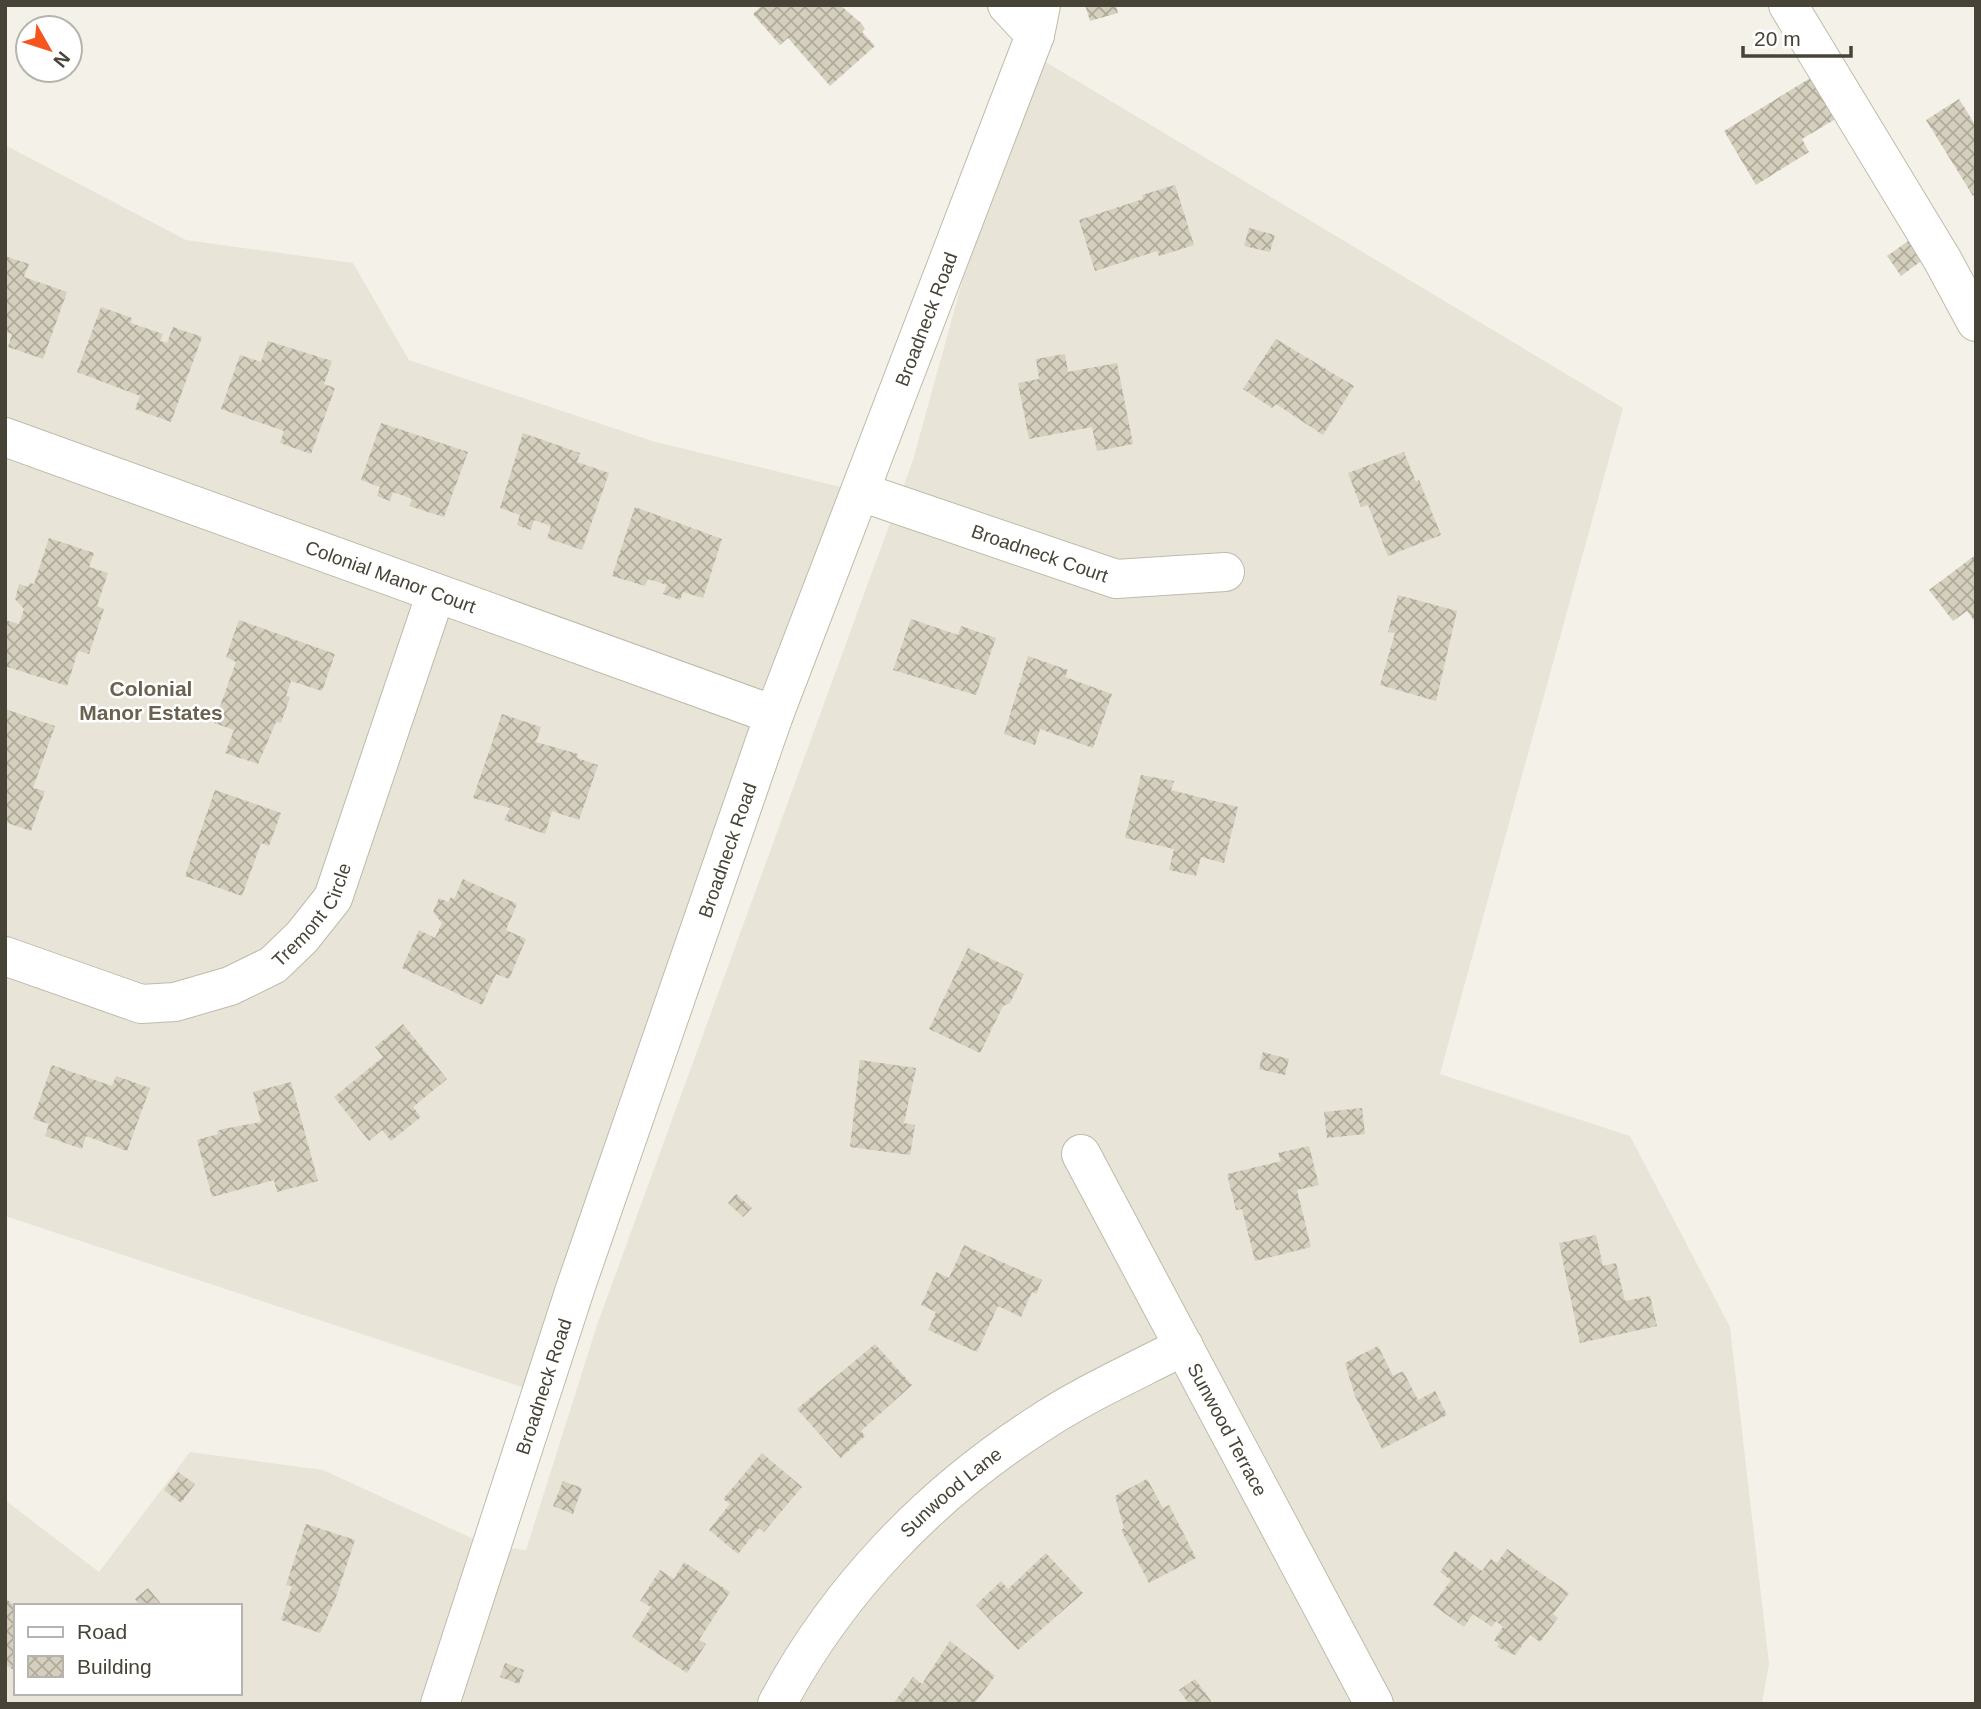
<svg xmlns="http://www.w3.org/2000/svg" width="1981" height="1709" font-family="Helvetica,sans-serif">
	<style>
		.residential { fill: #e8e4d7; fill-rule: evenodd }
		.building { fill: url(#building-cross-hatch) }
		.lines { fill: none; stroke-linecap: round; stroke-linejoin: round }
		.minor-casing { stroke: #bfbbab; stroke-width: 40 }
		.minor { stroke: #fff; stroke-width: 38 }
		.labels { text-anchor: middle; stroke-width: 5; stroke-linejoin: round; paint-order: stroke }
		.street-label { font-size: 19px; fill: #474337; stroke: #fff }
		.neighbourhood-label { font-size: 21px; font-weight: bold; fill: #6a624e; stroke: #fff }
	</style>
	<defs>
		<pattern id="building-cross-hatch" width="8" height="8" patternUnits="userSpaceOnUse" patternTransform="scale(1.75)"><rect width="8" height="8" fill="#d5cfbe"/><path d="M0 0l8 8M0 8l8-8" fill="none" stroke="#afaa9b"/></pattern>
	</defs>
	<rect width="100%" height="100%" fill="#f4f2e8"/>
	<path class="residential" d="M1024,57L1044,61L1623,408L1440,1074L1630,1136L1730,1327L1769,1664L1762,1704H5V1500L99,1572L190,1452L323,1470L489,1546L526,1550L597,1325L913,460ZM16,1606H240V1693H16Z
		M5,145L186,240L353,263L409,360L652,441L861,492L540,1393L5,1216Z"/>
	<path class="building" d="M762,5H840L861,23L865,29L862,32L875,46L830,86L788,38L780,45L753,14Z
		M1085,5H1116L1118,13L1090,21Z
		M1812,77L1837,118L1802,139L1809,152L1756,185L1724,131Z
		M1959,99L1976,126V194L1973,196L1926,120Z
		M1175,185L1194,245L1159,256L1157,251L1095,271L1079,220L1143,199L1142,195Z
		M1249,228L1275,235L1270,252L1244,246Z
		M1911,239L1924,259L1901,276L1887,256Z
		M5,256L29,264L24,277L67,292L43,359L8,347L12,334L5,332Z
		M101,307L132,318L131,323L163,334L160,341L167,343L173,327L202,337L171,422L135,409L140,396L77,372Z
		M1276,339L1354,386L1323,435L1276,404L1272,408L1243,389Z
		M268,341L332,361L324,384L335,388L311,454L280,443L284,431L221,409L240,355L261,362Z
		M1065,354L1068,372L1117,363L1133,444L1097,451L1092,427L1029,439L1018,383L1039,379L1036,359Z
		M381,423L468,452L444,517L409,506L412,499L393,492L390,501L377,496L380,487L361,480Z
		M523,433L580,453L577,462L609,473L582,550L547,538L551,526L534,520L531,530L519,526L517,524L520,515L500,508Z
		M1404,452L1416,482L1419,480L1441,535L1388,556L1368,505L1361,507L1348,473Z
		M635,507L722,539L703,598L683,592L680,600L663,594L667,585L648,579L645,586L612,576Z
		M49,538L94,553L89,567L108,573L97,606L104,609L89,654L78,651L67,686L5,666V620L19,624L24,609L15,599L19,584L28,587L30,583L34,584Z
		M1974,556L1976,623L1967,611L1953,621L1929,590Z
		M1398,595L1457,611L1436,701L1380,685L1395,633L1388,632Z
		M911,619L958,635L961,626L996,638L976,695L893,670Z
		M239,620L335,654L322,691L291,681L286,696L290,697L281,723L276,722L258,764L225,753L234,730L214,723L236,662L226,657Z
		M1028,656L1068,670L1065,677L1112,694L1093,748L1040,729L1035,745L1004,734Z
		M5,709L55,726L33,788L45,791L31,831L5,822Z
		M502,714L541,727L536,742L578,754L577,758L598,765L579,820L552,811L545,834L504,820L510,808L473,798Z
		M1141,775L1174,781L1171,790L1238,807L1224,863L1201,857L1196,876L1169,870L1174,849L1125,838Z
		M215,790L281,813L269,846L261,843L242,896L185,876Z
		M463,879L517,904L506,930L526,939L509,979L496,974L482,1005L402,968L419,930L435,938L442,923L433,912L439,898L448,902L451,897L454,899Z
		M968,948L1024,974L1010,1003L1003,1006L980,1053L929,1029Z
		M403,1024L447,1079L413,1107L421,1117L391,1141L382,1130L369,1141L334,1097L383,1057L375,1047Z
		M1263,1052L1289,1059L1285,1075L1259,1069Z
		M860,1060L916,1068L904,1123L915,1125L910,1155L850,1147Z
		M52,1065L112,1086L116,1076L150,1088L127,1151L86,1136L82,1149L45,1136L49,1124L33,1119Z
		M291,1082L318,1181L277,1192L274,1180L212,1197L197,1140L218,1134L217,1131L223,1129L261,1122L253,1092Z
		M1362,1108L1365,1134L1327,1138L1324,1112Z
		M1309,1146L1319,1185L1297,1190L1311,1247L1255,1261L1242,1209L1236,1210L1227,1174L1281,1161L1278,1153Z
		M736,1194L752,1208L743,1217L728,1203Z
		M1596,1235L1603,1266L1616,1263L1625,1301L1650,1296L1657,1326L1580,1343L1559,1243Z
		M964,1245L1042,1280L1036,1294L1032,1292L1021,1317L998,1306L977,1352L928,1330L936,1312L921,1305L936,1272L949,1278Z
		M875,1344L912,1385L861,1431L865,1436L841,1458L797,1409Z
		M1378,1346L1393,1376L1403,1371L1418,1400L1435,1391L1447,1415L1382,1449L1355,1396L1345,1363Z
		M762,1453L802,1487L764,1532L759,1528L738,1554L709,1530L730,1504L723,1499Z
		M178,1472L195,1484L181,1503L164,1490Z
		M1147,1479L1163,1508L1169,1505L1196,1558L1149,1583L1121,1530L1124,1528L1115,1496Z
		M563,1481L582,1488L573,1514L553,1506Z
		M306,1524L355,1540L335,1600L320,1633L281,1620L292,1586L286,1585Z
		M1507,1549L1569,1593L1553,1614L1558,1618L1540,1642L1530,1635L1515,1655L1497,1647L1499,1644L1494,1640L1503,1627L1496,1621L1492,1627L1473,1614L1464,1627L1433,1605L1451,1580L1440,1572L1455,1551L1482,1571L1491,1559L1497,1563Z
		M1046,1553L1083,1593L1018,1650L976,1605L1001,1581L1008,1589Z
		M684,1562L730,1592L699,1640L706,1644L687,1673L632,1637L651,1607L640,1601L660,1570L674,1579Z
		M148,1588L163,1606H140L135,1599Z
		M5,1598L16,1607V1672L5,1664Z
		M950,1641L995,1676L974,1704H893L913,1677L922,1684Z
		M505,1663L524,1670L519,1684L500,1677Z
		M1195,1679L1211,1701L1208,1704H1189L1179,1690Z"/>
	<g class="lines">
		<defs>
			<g id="minor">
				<path d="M1007,5L1035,35"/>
				<path d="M1788,5L1942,259L1976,322"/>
				<path id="s1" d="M5,437L774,715"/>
				<path id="s2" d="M861,492L1116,579L1225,572"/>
				<path id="s3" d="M5,956L141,1004L175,1002L230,986L273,965L302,937L333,898L436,593"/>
				<path id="s4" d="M1081,1154L1374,1704"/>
				<path id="s5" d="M440,1704L576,1286L774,715L1035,35L1041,5"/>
				<path id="s6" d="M777,1704C838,1589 930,1494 1039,1424C1084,1394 1136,1371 1184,1346"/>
			</g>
		</defs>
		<use href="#minor" class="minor-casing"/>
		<use href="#minor" class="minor"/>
	</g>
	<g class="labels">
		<g class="street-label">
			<text dy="7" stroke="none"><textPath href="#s5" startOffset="1468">Broadneck Road</textPath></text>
			<text dy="7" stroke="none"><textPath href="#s2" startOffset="189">Broadneck Court</textPath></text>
			<text dy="7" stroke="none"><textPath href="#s1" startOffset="410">Colonial Manor Court</textPath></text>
			<text dy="7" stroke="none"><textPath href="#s5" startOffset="901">Broadneck Road</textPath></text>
			<text dy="7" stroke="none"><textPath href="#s3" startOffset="348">Tremont Circle</textPath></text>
			<text dy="7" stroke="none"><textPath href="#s5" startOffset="334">Broadneck Road</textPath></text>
			<text dy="7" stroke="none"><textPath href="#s4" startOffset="312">Sunwood Terrace</textPath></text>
			<text dy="7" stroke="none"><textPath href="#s6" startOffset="276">Sunwood Lane</textPath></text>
		</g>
		<g class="neighbourhood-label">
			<text x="151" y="696">Colonial<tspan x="151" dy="24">Manor Estates</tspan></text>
		</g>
	</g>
	<rect width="1981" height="1709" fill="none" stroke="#474337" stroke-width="14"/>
	<rect x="14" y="1604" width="228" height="91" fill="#ffffff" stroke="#b5b4af" stroke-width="2"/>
	<rect x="28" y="1627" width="35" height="10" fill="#ffffff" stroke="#b5b4af" stroke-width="2"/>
	<text x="77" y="1639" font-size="21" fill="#474337">Road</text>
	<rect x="28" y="1656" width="35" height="21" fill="url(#building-cross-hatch)" stroke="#b5b4af" stroke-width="2"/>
	<text x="77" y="1674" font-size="21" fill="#474337">Building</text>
	<g transform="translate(49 49) rotate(129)"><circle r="33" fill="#ffffff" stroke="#b5b4af" stroke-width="2"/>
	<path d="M0-5L12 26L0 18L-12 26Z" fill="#f6551d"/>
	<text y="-10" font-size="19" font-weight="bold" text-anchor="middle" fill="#474337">N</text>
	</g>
	<path d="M1743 46v10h108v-10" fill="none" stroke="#474337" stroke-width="3.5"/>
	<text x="1754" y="46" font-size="21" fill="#474337" stroke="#ffffff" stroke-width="5" paint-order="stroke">20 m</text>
</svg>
